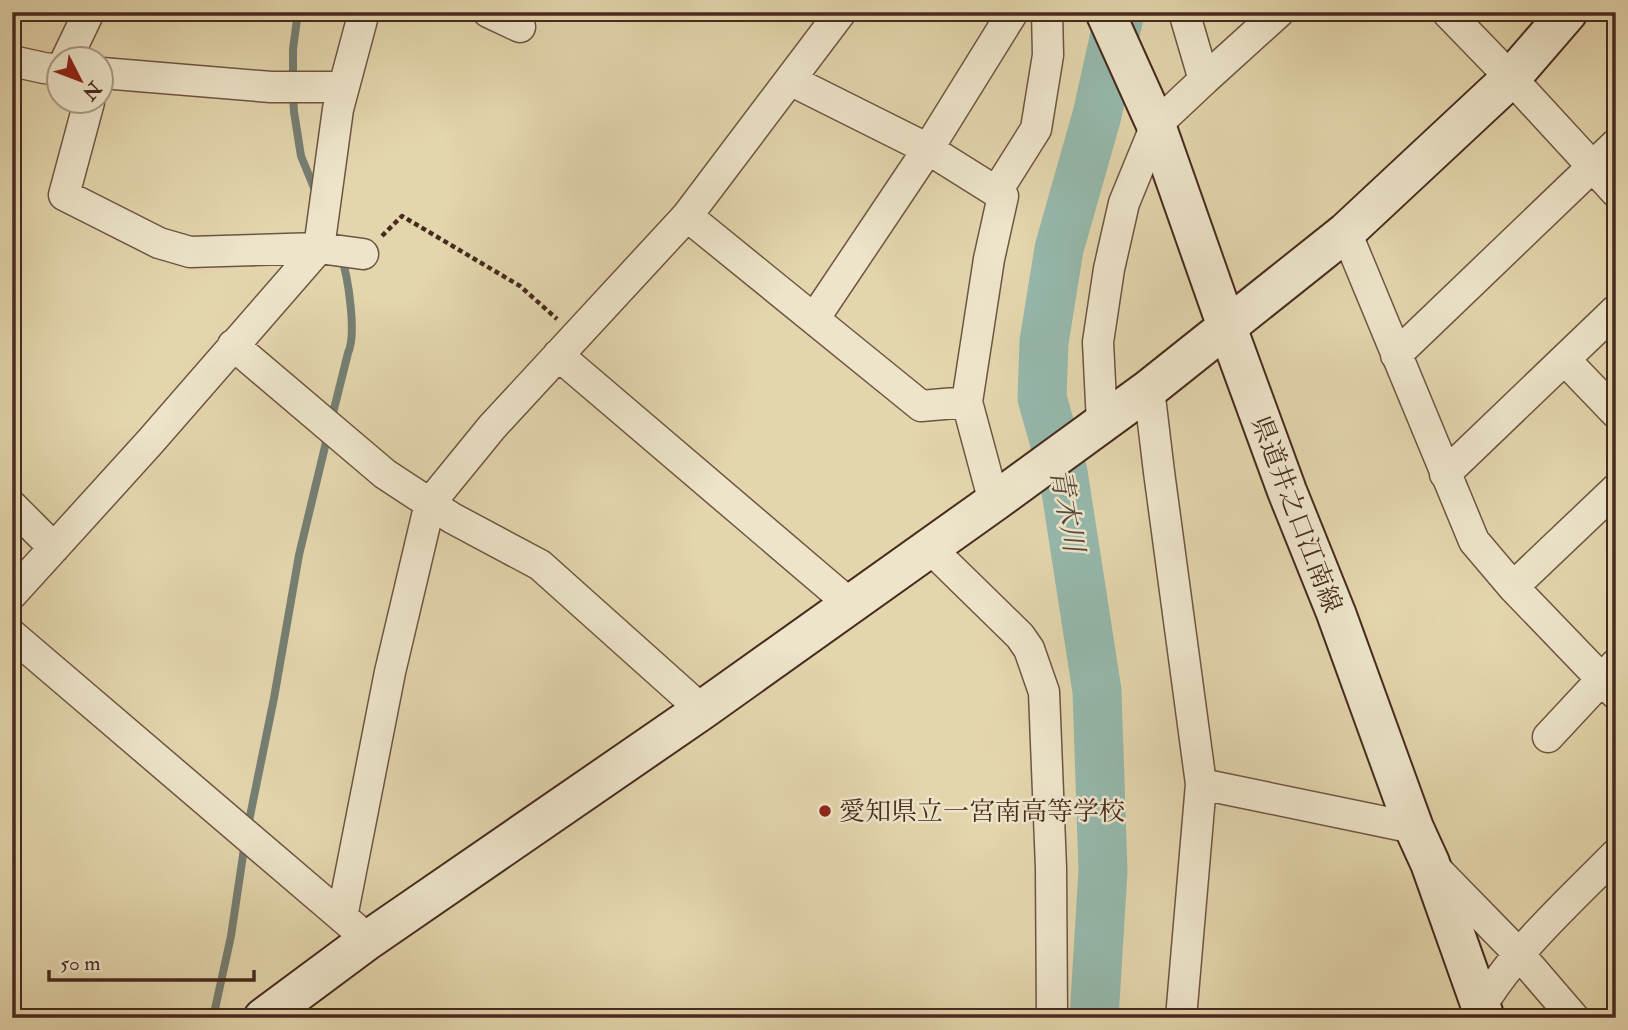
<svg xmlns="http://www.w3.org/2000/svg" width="1628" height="1030" font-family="'IM FELL Double Pica','Noto Serif JP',serif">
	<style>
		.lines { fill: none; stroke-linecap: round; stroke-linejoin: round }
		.stream { stroke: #767f73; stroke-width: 8 }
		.river { stroke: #95b8ab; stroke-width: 49 }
		.street-casing { stroke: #6e5542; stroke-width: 33 }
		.secondary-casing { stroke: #472a1f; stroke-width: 42 }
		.path { stroke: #472a1f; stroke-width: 4.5; stroke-dasharray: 5 3.5; stroke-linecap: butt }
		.street { stroke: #ede4c9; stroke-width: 30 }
		.secondary { stroke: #ede4c9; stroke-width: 38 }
		.poi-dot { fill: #8f2418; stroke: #ede4c9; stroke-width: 2.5 }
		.labels { text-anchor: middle; stroke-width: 5; stroke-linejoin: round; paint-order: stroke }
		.street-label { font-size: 26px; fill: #472a1f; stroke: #ede4c9 }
		.poi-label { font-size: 26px; fill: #472a1f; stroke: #ede4c9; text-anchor: start }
		.water-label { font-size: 28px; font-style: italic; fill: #57463b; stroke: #ede4c9 }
	</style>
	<rect width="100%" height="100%" fill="#e3d5ac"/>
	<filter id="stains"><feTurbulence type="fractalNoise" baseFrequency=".00286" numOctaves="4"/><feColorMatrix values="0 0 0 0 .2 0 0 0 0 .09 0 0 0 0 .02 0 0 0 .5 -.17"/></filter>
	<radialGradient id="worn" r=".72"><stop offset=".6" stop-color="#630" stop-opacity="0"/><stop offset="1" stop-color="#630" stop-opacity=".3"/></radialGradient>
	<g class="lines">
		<path class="stream" d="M293,80V49L298,12
			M293,93L294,112L301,156L317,195
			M331,421L348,353C357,334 348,276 341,256
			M248,826L274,698L299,555L328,434
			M213,1018L231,936L245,842"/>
		<path class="river" d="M1094,1018L1103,871L1097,691L1063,472L1042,398L1044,342L1059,249L1097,115L1120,12"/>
		<defs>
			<path id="street" d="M488,12L520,27
				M1447,12L1511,78L1616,192
				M66,60L89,12
				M12,61L44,68L60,70
				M102,73L271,87H343
				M1204,80L1279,12
				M89,102L64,195L159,243L190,252L319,248L363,254
				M997,191L1036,129L1048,55L1047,12
				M687,216L921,406L967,402L989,259L1003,196L928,149L790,80
				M1346,232L1474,541L1513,587L1616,694
				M814,319L928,149L1013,12
				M233,345L385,474L452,518L540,565L702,710
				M558,355L850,604
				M1396,355L1616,144
				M1565,360L1616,413
				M1149,389L1159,472L1201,784L1181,1018
				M967,402L994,502
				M1102,423L1098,342L1109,269L1124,203L1156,125L1204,80L1184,12
				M1445,474L1616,310
				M12,506L54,548
				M930,548L1020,636L1029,649L1044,692L1051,868L1052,1018
				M1513,587L1616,489
				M12,594L150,442L319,248L338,109L364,12
				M12,635L355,928
				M1548,737L1616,664
				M1201,784L1414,828
				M1434,867L1519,954L1574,1018
				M342,917L390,672L430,503L492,427L687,216L841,12
				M1474,1018C1509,955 1566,905 1616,854"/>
			<path id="secondary" d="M1105,12L1156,125L1227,327L1287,491L1336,613L1414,828L1430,863L1485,1018
				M263,1018L368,940L702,710L994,502L1149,389L1346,232L1511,78L1568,12"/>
		</defs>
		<use href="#street" class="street-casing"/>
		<use href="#secondary" class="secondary-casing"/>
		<path class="path" d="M382,236L402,216L520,286L557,319"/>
		<use href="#street" class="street"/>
		<use href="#secondary" class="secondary"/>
	</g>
	<circle class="poi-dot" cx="825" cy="811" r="7"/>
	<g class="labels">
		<g class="street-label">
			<text transform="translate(1297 514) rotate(69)" y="9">県道井之口江南線</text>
		</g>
		<g class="poi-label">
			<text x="839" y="820">愛知県立一宮南高等学校</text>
		</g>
		<g class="water-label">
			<text transform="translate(1068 510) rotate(80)" y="10">青木川</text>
		</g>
	</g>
	<rect width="1628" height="1030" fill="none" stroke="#e3d5ac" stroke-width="42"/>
	<rect x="14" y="14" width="1600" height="1002" fill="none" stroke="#472a1f" stroke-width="3.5"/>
	<rect x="21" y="21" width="1586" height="988" fill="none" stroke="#472a1f" stroke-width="2"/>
	<g transform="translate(80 80) rotate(132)"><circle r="33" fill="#ede4c9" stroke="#ab9a85" stroke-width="2"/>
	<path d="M0-5L12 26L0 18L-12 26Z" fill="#8f2418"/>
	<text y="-10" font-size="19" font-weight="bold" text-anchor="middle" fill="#472a1f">N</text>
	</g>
	<path d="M49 970v10h205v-10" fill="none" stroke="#472a1f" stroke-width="3.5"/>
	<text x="60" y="970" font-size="21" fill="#472a1f" stroke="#ede4c9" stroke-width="5" paint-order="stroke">50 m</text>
	<rect width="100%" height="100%" filter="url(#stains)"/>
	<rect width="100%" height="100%" fill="url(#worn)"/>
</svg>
